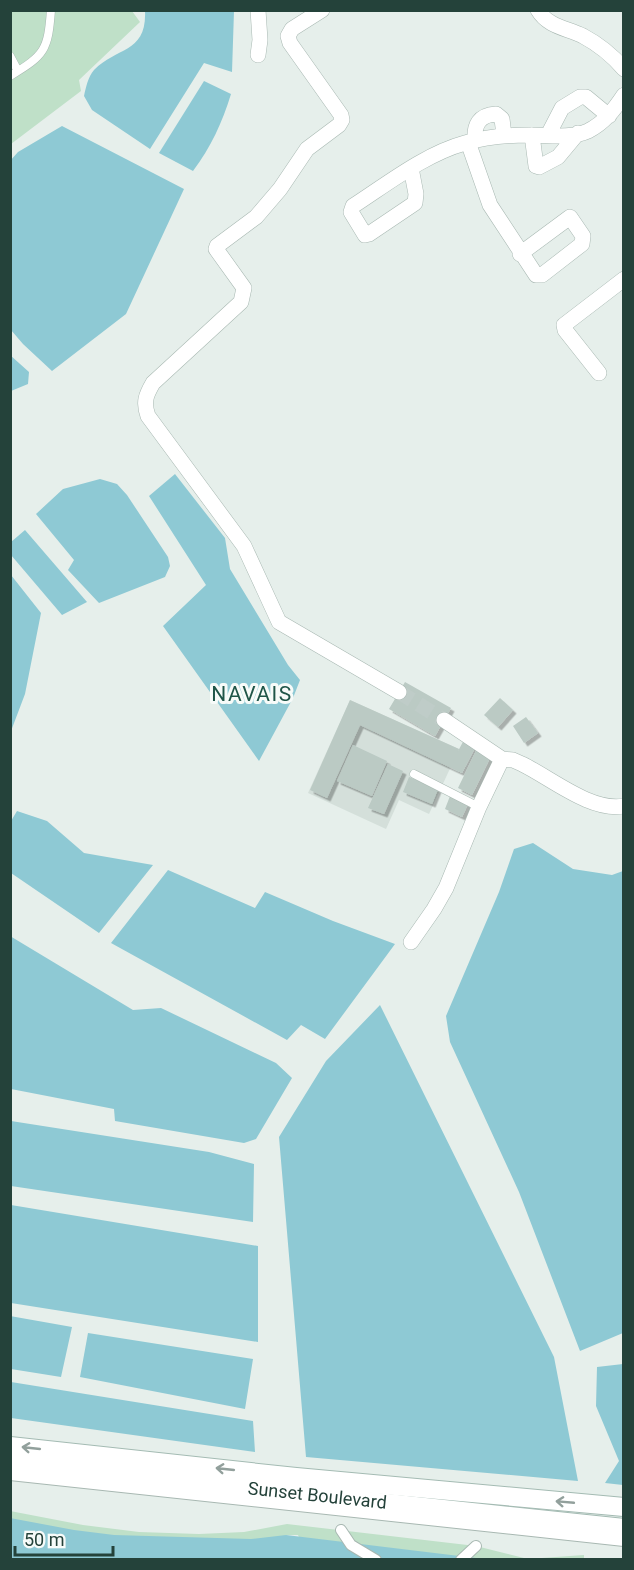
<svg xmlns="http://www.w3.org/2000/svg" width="634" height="1570" font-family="Roboto,sans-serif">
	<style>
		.built { fill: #d4dfda }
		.green { fill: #bfe0c8 }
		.water { fill: #8ec9d4 }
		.building { fill: #bbcac4; filter: url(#shadow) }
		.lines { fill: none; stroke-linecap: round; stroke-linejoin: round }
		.minor-tunnel { stroke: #bfccc8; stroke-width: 15; stroke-dasharray: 15 8; stroke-linecap: butt }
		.service-casing { stroke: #a8b8b2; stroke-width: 9 }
		.pedestrian-casing { stroke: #a8b8b2; stroke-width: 12 }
		.minor-casing { stroke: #a8b8b2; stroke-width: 16 }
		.secondary-casing { stroke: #a4bbb3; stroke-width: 20 }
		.service { stroke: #fff; stroke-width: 8 }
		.pedestrian { stroke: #fff; stroke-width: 10 }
		.minor { stroke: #fff; stroke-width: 15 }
		.secondary { stroke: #fff; stroke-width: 18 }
		.oneway { stroke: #92a09c }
		.labels { text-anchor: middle; stroke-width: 6; stroke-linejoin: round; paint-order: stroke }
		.street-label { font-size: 18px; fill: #24423a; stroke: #f7fbf9 }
		.quarter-label { font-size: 21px; letter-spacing: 1.5px; fill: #1f5548; stroke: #f7fbf9 }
	</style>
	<defs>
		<filter id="shadow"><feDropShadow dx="3.5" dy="3.5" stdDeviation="0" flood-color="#0004"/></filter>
	</defs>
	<rect width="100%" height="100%" fill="#e6efeb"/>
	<path class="built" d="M350,700L459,749L429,814L399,800L386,829L308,793Z"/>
	<path class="green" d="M11,11H132L140,22L79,80L81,91L11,144Z
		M10,1511L83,1525L139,1532L199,1534L244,1532L287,1524L476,1546L528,1559L584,1555V1559L376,1560L304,1549L298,1535H286L281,1541L11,1544Z"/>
	<path class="water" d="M145,11H234L232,72L204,63L150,149L92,110L84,96C86,87 88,77 94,70C117,47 147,53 145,11Z
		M204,81L231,94C222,123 211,147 193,171L159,153Z
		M62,126L184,189L126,314L52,371L23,344L11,330L10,161L18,152Z
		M10,355L29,372L28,384L11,391Z
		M175,474L225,538L230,569L288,665L300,680L293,698L259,761L163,626L206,585L149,496Z
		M100,479L117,484L127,495L168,557L170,566L165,577L99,603L68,570L74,560L36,514L63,489Z
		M25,530L87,602L62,615L11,555V542Z
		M11,575L41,613L25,694L11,731Z
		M17,811L47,821L84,853L153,865L99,933L11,873V821Z
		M533,843L573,869L612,875L623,871V1333L580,1351L519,1192L450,1042L446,1016L499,892L514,849Z
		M168,870L255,908L265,892L333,921L395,944L325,1039L301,1025L287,1040L111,943Z
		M10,936L133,1010L161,1008L276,1063L292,1078L256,1139L244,1143L115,1121L114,1109L11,1089Z
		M380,1005L554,1357L578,1481L306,1457L279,1137L326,1061Z
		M11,1121L209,1152L254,1164L253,1222L11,1186Z
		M11,1205L258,1246V1342L11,1303Z
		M10,1316L72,1327L61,1377L11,1369Z
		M88,1333L253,1359L245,1409L80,1377Z
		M623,1364H624L623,1485L605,1483L619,1461L596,1406L597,1367Z
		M11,1382L253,1421L255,1452L11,1418Z
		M10,1518L74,1530L114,1535L251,1539L286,1535L484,1559H11Z"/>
	<path class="building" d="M405,682L451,708L435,736L389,709Z
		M500,698L513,710L498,727L484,715Z
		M350,700L459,749L456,755L466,736L478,742L462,773L360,725L327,798L310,790Z
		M526,717L538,733L524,743L513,726Z
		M353,745L387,761L372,796L337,781Z
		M477,749L491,756L472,795L458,788Z
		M388,764L403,771L384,814L368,808Z
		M409,777L438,789L432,804L403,792Z
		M450,796L468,804L462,817L445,809Z"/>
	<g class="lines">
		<path class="minor-tunnel" d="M399,692L444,720"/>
		<defs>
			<path id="service" d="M10,56L18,71
				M10,76C45,55 48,50 51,10
				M414,774L479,807"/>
			<path id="pedestrian" d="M10,1475L624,1541
				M341,1530L351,1545L376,1560
				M461,1560L476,1546"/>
			<path id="minor" d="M322,10L292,29L288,36L290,43L341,115L342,120L339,125L307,149L280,189L256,217L217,246L216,249L244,288L241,302L153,383C146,395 143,402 148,416L244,546L279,622L399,692
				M538,10C548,27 567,28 583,36C600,45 612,55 624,69
				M258,55L260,40L258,10
				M532,135L536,166L539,167L558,157L578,133
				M548,135L562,108L580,97H586L609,116
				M475,140C474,125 479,115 496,114L502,119L504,135
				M468,142L490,205L536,275H542L582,244L583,236L570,217L520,254
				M411,168L416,194L415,203L369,234L365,235L351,212L353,206C387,184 425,154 465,143C486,137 507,135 529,135C547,135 571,139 588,131C604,123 614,110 624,95
				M599,373L565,330L564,325L624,279
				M502,759L513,760L522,764C551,778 591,812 624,806
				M411,942L434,909L446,888L479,807L502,759L444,720"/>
			<g id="secondary">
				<path d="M10,1446L296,1477L624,1507"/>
				<path id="s1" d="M10,1463L624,1528"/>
			</g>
		</defs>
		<use href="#service" class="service-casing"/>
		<use href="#pedestrian" class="pedestrian-casing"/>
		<use href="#minor" class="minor-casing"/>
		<use href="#secondary" class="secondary-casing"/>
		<use href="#service" class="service"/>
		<use href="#pedestrian" class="pedestrian"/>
		<use href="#minor" class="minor"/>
		<use href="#secondary" class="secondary"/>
	</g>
	<defs><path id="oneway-shaft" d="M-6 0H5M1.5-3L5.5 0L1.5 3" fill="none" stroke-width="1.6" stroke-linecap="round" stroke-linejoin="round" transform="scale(1.5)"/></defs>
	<g class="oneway">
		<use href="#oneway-shaft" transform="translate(31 1448) rotate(-174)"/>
		<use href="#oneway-shaft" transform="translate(225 1469) rotate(-174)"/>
		<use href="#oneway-shaft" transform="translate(565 1502) rotate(-175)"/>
	</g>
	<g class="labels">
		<g class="street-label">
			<text dy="6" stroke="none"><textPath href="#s1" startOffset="309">Sunset Boulevard</textPath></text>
		</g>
		<g class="quarter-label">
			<text x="252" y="701">NAVAIS</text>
		</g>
	</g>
	<rect width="634" height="1570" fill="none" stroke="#24423a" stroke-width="24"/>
	<path d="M15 1546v9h98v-9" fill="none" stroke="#24423a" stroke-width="3"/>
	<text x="24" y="1546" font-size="18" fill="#24423a" stroke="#f7fbf9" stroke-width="4.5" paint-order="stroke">50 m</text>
</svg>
